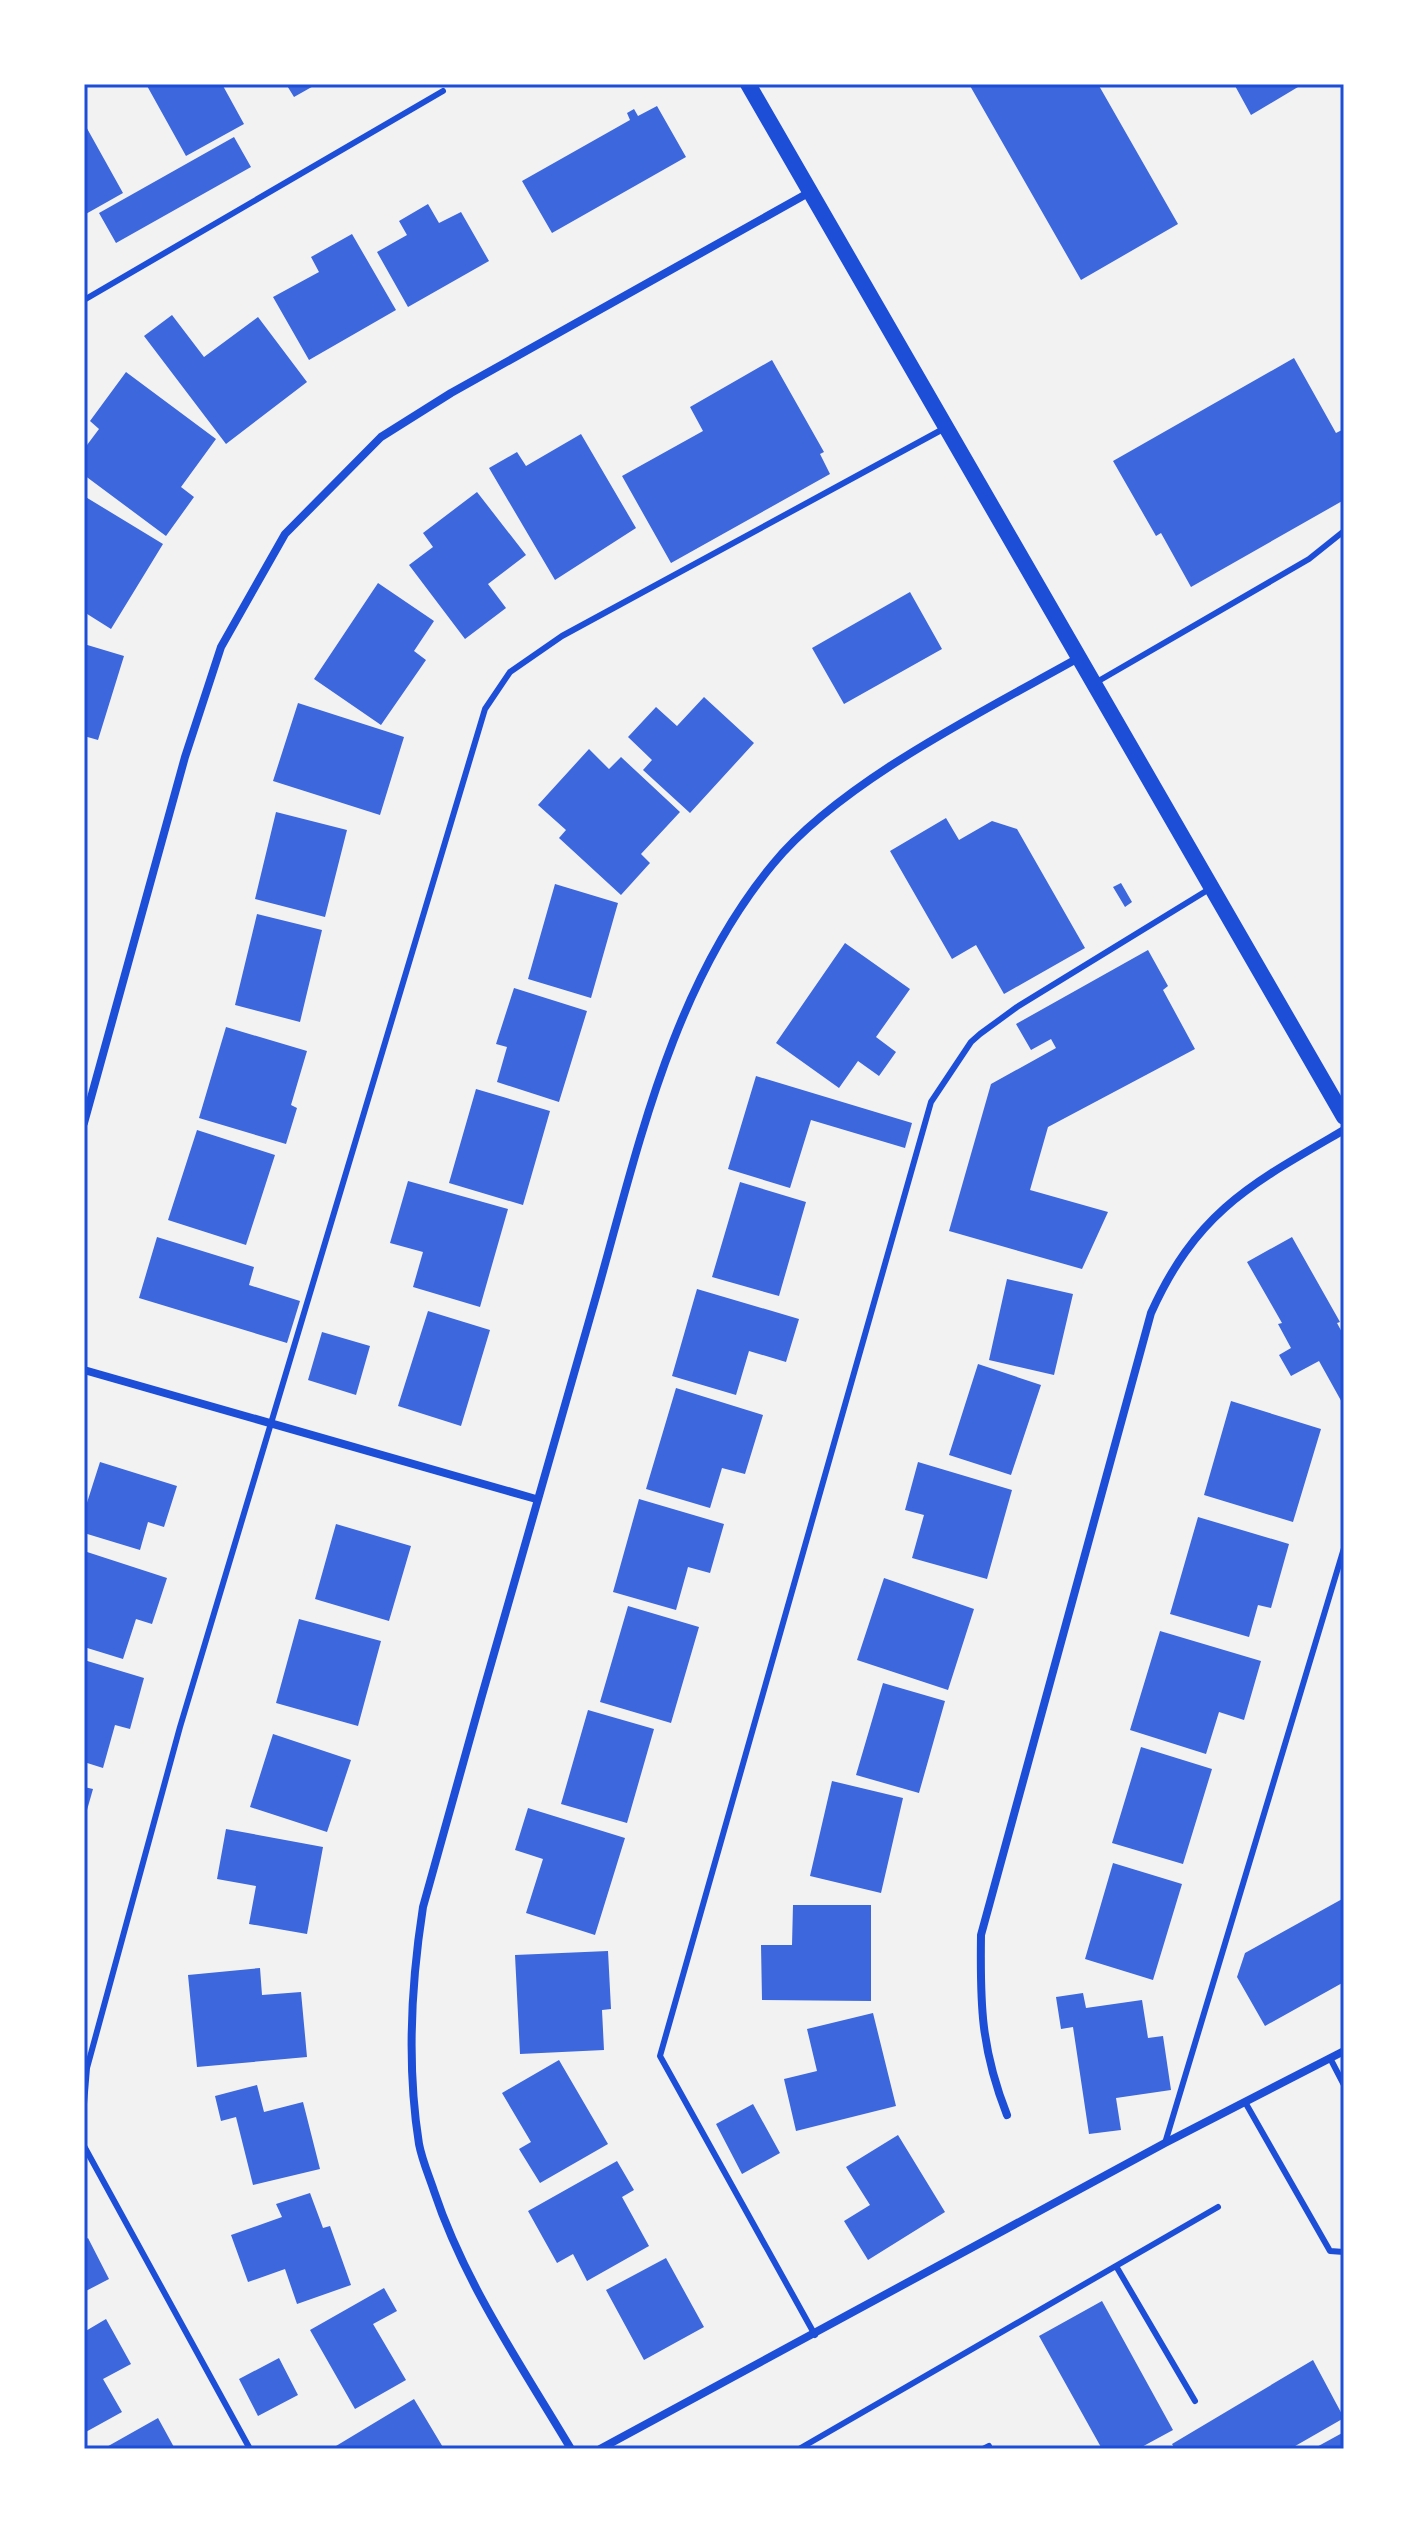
<svg xmlns="http://www.w3.org/2000/svg" width="1428" height="2533" font-family="Inter,sans-serif">
	<style>
		.building { fill: #3d67dc }
		.lines { fill: none; stroke-linecap: round; stroke-linejoin: round }
		.service { stroke: #1d4ed8; stroke-width: 6 }
		.minor { stroke: #1d4ed8; stroke-width: 8 }
		.secondary { stroke: #1d4ed8; stroke-width: 16 }
		.neatline { fill: none; stroke: #1d4ed8; stroke-width: 3 }
	</style>
	<rect width="100%" height="100%" fill="#f2f2f2"/>
	<path class="building" d="M146,84H222L244,124L186,156Z
		M286,84H317L294,97Z
		M969,84H1098L1178,224L1081,280Z
		M1234,84H1303L1251,115Z
		M657,106L686,157L552,233L522,181L630,120L627,113L634,109L638,116Z
		M84,123L123,193L84,215Z
		M234,137L251,167L116,243L99,213Z
		M428,204L439,223L461,212L489,261L408,307L377,252L407,235L399,221Z
		M352,234L396,310L309,360L273,297L319,272L311,257Z
		M172,315L204,357L258,317L307,382L226,444L144,336Z
		M1294,358L1336,433L1344,429V500L1191,587L1161,533L1156,536L1113,461Z
		M772,360L824,452L820,454L830,474L671,563L622,476L703,431L690,407Z
		M126,372L216,439L181,487L194,497L166,536L84,475V449L99,429L90,421Z
		M581,434L636,528L555,580L489,468L517,452L526,466Z
		M477,492L526,555L488,584L506,608L465,639L409,565L433,547L423,533Z
		M84,496L163,544L111,629L84,612Z
		M378,583L434,621L414,651L426,660L381,725L314,679Z
		M910,592L942,649L844,704L812,648Z
		M84,644L124,656L98,740L84,736Z
		M704,697L754,743L690,813L643,770L652,760L628,737L656,707L677,726Z
		M298,703L404,737L380,815L273,781Z
		M589,749L609,769L621,757L680,812L641,854L650,863L621,895L559,838L566,830L538,805Z
		M276,812L347,830L325,917L255,899Z
		M946,818L959,840L992,821L1017,829L1085,948L1004,994L976,945L952,959L890,851Z
		M1121,883L1132,902L1125,907L1113,887Z
		M555,884L618,903L591,998L528,979Z
		M257,914L322,930L300,1022L235,1005Z
		M845,943L910,989L876,1037L896,1052L879,1076L858,1061L839,1088L776,1043Z
		M1148,950L1168,986L1163,990L1195,1049L1048,1127L1030,1190L1108,1212L1082,1269L949,1231L991,1084L1056,1048L1051,1039L1031,1050L1016,1024Z
		M514,988L587,1011L559,1102L497,1082L507,1047L496,1044Z
		M226,1027L307,1051L291,1105L297,1108L286,1144L199,1118Z
		M756,1076L912,1123L905,1148L811,1120L790,1188L728,1169Z
		M476,1089L550,1111L523,1205L449,1183Z
		M197,1130L275,1155L246,1245L168,1220Z
		M408,1181L508,1209L480,1307L413,1287L423,1252L390,1243Z
		M740,1182L806,1202L779,1296L712,1277Z
		M157,1237L254,1267L249,1285L300,1301L287,1343L139,1298Z
		M1292,1237L1340,1322L1337,1323L1344,1336V1406L1319,1361L1291,1376L1279,1355L1291,1348L1278,1324L1282,1323L1247,1262Z
		M1007,1279L1073,1294L1054,1375L989,1360Z
		M697,1289L799,1319L786,1362L749,1351L736,1395L672,1376Z
		M428,1311L490,1330L461,1426L398,1406Z
		M322,1332L370,1346L356,1395L308,1380Z
		M978,1364L1041,1385L1011,1475L949,1455Z
		M676,1388L763,1415L745,1474L722,1468L710,1508L646,1489Z
		M1231,1401L1321,1429L1293,1522L1204,1495Z
		M100,1462L177,1486L164,1527L148,1522L140,1550L84,1533V1512Z
		M918,1462L1012,1490L987,1579L912,1558L924,1515L905,1510Z
		M639,1499L724,1524L710,1573L688,1567L676,1610L613,1592Z
		M1198,1517L1289,1544L1271,1608L1258,1605L1249,1637L1170,1614Z
		M336,1524L411,1546L389,1621L315,1599Z
		M84,1551L167,1578L152,1624L136,1619L123,1659L84,1647Z
		M884,1578L974,1609L948,1690L857,1660Z
		M628,1606L699,1627L671,1723L600,1702Z
		M299,1619L381,1641L358,1726L276,1703Z
		M1160,1631L1261,1661L1244,1720L1219,1712L1206,1754L1130,1730Z
		M84,1660L144,1678L130,1729L115,1725L103,1768L84,1762Z
		M883,1683L945,1701L919,1793L856,1775Z
		M588,1710L654,1729L627,1823L561,1804Z
		M273,1734L351,1760L327,1832L250,1807Z
		M1141,1747L1212,1769L1183,1864L1112,1843Z
		M832,1781L903,1798L881,1893L810,1876Z
		M84,1787L93,1789L85,1817H84Z
		M528,1808L625,1838L595,1935L526,1913L543,1859L515,1850Z
		M226,1829L323,1847L307,1934L249,1924L256,1886L217,1879Z
		M1113,1863L1182,1884L1153,1980L1085,1959Z
		M1344,1898V1982L1265,2026L1237,1977L1245,1953Z
		M793,1905H871V2001L762,2000L761,1945H792Z
		M608,1951L611,2009L602,2010L604,2050L520,2054L515,1955Z
		M260,1968L262,1995L301,1992L307,2057L197,2067L188,1975Z
		M1083,1993L1086,2008L1142,2000L1148,2038L1163,2036L1171,2090L1116,2098L1121,2130L1089,2134L1073,2027L1061,2029L1056,1997Z
		M873,2013L896,2106L796,2131L784,2079L817,2071L807,2029Z
		M559,2060L608,2144L540,2183L519,2149L531,2142L502,2093Z
		M257,2085L264,2112L303,2102L320,2169L253,2185L236,2117L221,2121L215,2096Z
		M753,2104L780,2153L742,2174L716,2124Z
		M898,2135L945,2212L868,2260L844,2221L870,2205L846,2167Z
		M617,2161L634,2190L622,2197L649,2246L587,2281L573,2254L557,2263L528,2211Z
		M310,2193L323,2228L330,2226L351,2285L297,2304L285,2269L248,2282L231,2235L282,2217L276,2204Z
		M88,2238L109,2279L84,2292V2240Z
		M666,2258L704,2327L644,2360L606,2290Z
		M384,2288L397,2311L373,2324L406,2380L355,2409L310,2330Z
		M1102,2301L1173,2430L1138,2449H1102L1039,2336Z
		M106,2319L131,2364L103,2379L122,2412L84,2433V2332Z
		M279,2358L298,2395L258,2416L239,2379Z
		M1313,2360L1344,2418L1290,2449H1175L1172,2444Z
		M414,2399L444,2449H331Z
		M158,2418L175,2449H103Z
		M1344,2432V2449H1313Z"/>
	<g class="lines">
		<path class="service" d="M84,300L443,91
			M1095,683L1309,559L1344,531
			M1330,2058L1344,2085
			M1245,2102L1330,2251L1344,2252
			M84,2104L87,2068L180,1727L485,709L510,672L562,636L945,428
			M1165,2143L1344,1548
			M84,2146L250,2449
			M1116,2266L1195,2401
			M815,2335L660,2056L931,1102L971,1042L980,1034L1017,1007L1211,888
			M799,2449L1218,2207
			M983,2449L989,2446"/>
		<path class="minor" d="M84,1123L185,757L221,647L285,534L381,437L451,393L810,192
			M84,1370L536,1499
			M1007,2115C981,2049 980,2005 981,1935L1151,1313C1197,1211 1251,1184 1344,1130
			M571,2449C521,2365 465,2284 434,2191C429,2176 422,2160 419,2144C407,2068 411,1984 423,1907C478,1709 533,1512 591,1314C636,1159 668,991 773,864C841,781 986,710 1080,657
			M600,2449L1165,2143L1344,2051"/>
		<path class="secondary" d="M748,84L1344,1117"/>
	</g>
	<rect width="1428" height="2533" fill="none" stroke="#ffffff" stroke-width="172"/>
	<rect x="86" y="86" width="1256" height="2361" class="neatline"/>
</svg>
